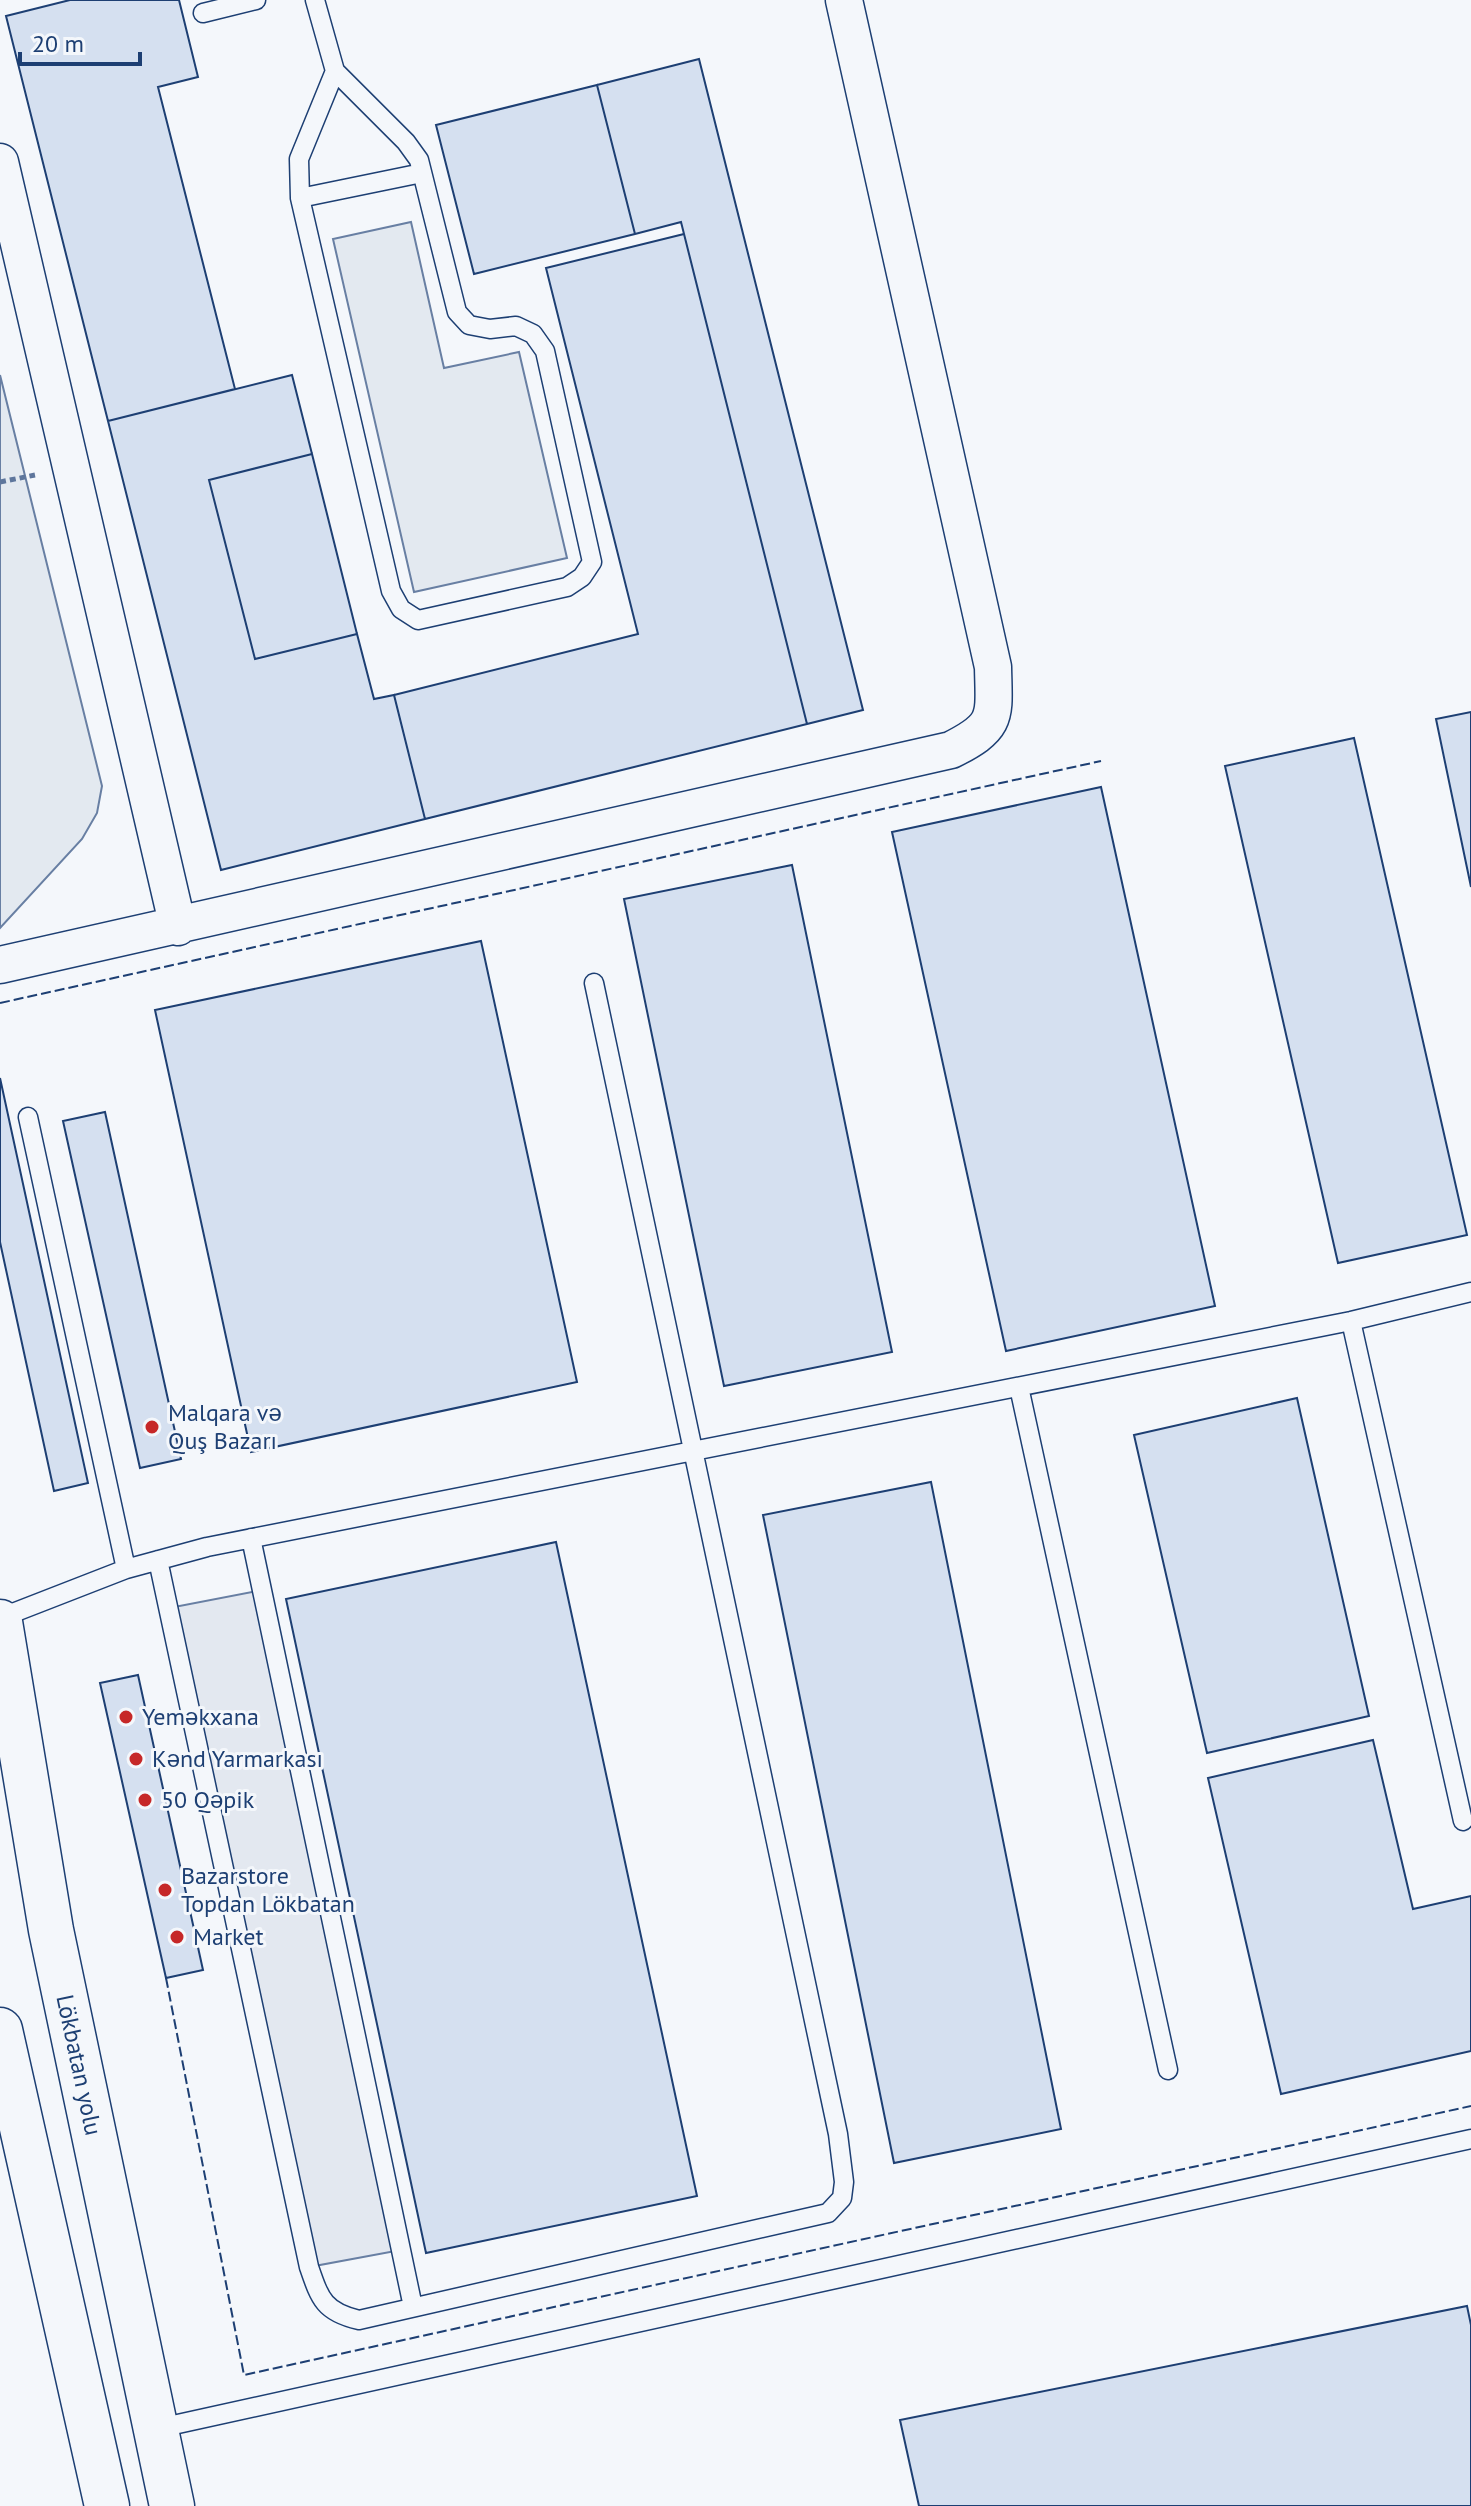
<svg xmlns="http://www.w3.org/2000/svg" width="1471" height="2506" font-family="'PT Sans',sans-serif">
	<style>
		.green { fill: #e3e9f0; stroke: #687fa3; stroke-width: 2 }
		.parking { fill: #e3e8f0; stroke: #687fa3; stroke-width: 2 }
		.building { fill: #d5e0f0; stroke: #1d3f73; stroke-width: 2 }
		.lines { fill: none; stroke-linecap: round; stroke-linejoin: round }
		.lane-casing { stroke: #1d3f73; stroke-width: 21 }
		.street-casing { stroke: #1d3f73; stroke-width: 39 }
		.secondary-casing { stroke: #1d3f73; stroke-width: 47 }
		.path { stroke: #5e769c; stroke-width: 5; stroke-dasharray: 6 4; stroke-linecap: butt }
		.lane { stroke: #f4f7fb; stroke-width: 18 }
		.street { stroke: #f4f7fb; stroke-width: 36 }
		.secondary { stroke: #f4f7fb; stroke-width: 44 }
		.fence { stroke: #1d3f73; stroke-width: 2; stroke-dasharray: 10 4; stroke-linecap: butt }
		.poi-dot { fill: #c62828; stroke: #f4f7fb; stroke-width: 3 }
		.labels { text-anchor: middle; stroke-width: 6; stroke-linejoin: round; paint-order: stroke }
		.poi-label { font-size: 24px; fill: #1d3f73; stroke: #f4f7fb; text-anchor: start }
		.street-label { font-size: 24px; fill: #1d3f73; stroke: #f4f7fb }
	</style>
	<rect width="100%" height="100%" fill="#f4f7fb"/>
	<path class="green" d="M411,222L444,368L519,352L567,558L414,592L333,239Z
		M0,375L102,786L97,813L82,839L0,928Z"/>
	<path class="parking" d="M262,1590L401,2250L309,2267L169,1608Z"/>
	<path class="building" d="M70,0H179L198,77L158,87L235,389L108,421L6,16Z
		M699,59L863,710L807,724L681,222L635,234L597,85Z
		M597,85L635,234L474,274L436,125Z
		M684,234L807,724L425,819L394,695L638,634L546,268Z
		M292,375L312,454L209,480L255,659L357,634L374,699L394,695L425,819L221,870L108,421Z
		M312,454L357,634L255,659L209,480Z
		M1471,712V887L1436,719Z
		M1354,738L1467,1235L1338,1263L1225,766Z
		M1101,787L1215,1306L1006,1351L892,832Z
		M792,865L892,1352L724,1386L624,899Z
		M481,941L577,1382L251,1452L155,1010Z
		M0,1078L88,1483L54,1491L0,1242Z
		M105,1112L181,1459L140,1468L63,1121Z
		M1297,1398L1369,1716L1207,1753L1134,1435Z
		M931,1482L1061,2129L894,2163L763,1515Z
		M556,1542L697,2196L426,2253L286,1599Z
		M138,1675L203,1970L166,1978L100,1683Z
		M1373,1740L1413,1909L1471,1896V2051L1281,2094L1208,1778Z
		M1467,2306L1471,2325V2506H919L900,2420Z"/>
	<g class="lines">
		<defs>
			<path id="lane" d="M315,0L335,71L406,142L419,160L457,312L469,325L490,329L516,326L533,334L545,351L592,562L582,577L567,587L418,620L401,609L391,591L300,198L299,159L335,71
				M203,13L256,0
				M300,198L422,173
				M28,1117L126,1569
				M1351,1321L1463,1821
				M1019,1387L1168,2070
				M251,1538L413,2307
				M158,1560L309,2267C320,2299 324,2312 359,2320L828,2213L842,2198L844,2182L838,2134L594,983
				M0,1618L126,1569L207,1547L1351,1321L1471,1292
				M155,2429L1471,2139"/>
			<path id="street" d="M0,162L178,927
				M0,965L951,750C999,726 994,717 993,667L844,0"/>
			<path id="secondary" d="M0,1622L51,1930L172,2506
				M0,2030L107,2506"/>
		</defs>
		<use href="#lane" class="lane-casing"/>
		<use href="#street" class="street-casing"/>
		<use href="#secondary" class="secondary-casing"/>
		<path class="path" d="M0,482L35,475"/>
		<use href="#lane" class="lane"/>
		<use href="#street" class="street"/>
		<use href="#secondary" class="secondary"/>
		<path class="fence" d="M0,1003L1101,761
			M166,1978L244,2375L1471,2106"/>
	</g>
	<g class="poi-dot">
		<circle cx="152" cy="1427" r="8"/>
		<circle cx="126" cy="1717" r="8"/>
		<circle cx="136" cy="1759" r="8"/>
		<circle cx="145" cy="1800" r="8"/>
		<circle cx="165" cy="1890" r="8"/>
		<circle cx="177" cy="1937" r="8"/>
	</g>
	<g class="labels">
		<g class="poi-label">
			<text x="168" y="1421">Malqara və<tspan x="168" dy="28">Quş Bazarı</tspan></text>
			<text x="142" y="1725">Yeməkxana</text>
			<text x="152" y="1767">Kənd Yarmarkası</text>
			<text x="161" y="1808">50 Qəpik</text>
			<text x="181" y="1884">Bazarstore<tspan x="181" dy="28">Topdan Lökbatan</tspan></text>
			<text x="193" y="1945">Market</text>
		</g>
		<g class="street-label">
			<text transform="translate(79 2065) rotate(78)" y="8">Lökbatan yolu</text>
		</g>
	</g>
	<path d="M20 52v12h120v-12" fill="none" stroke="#1d3f73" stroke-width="4"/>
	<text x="32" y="52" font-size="24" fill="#1d3f73" stroke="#f4f7fb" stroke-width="6" paint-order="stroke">20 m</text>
</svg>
